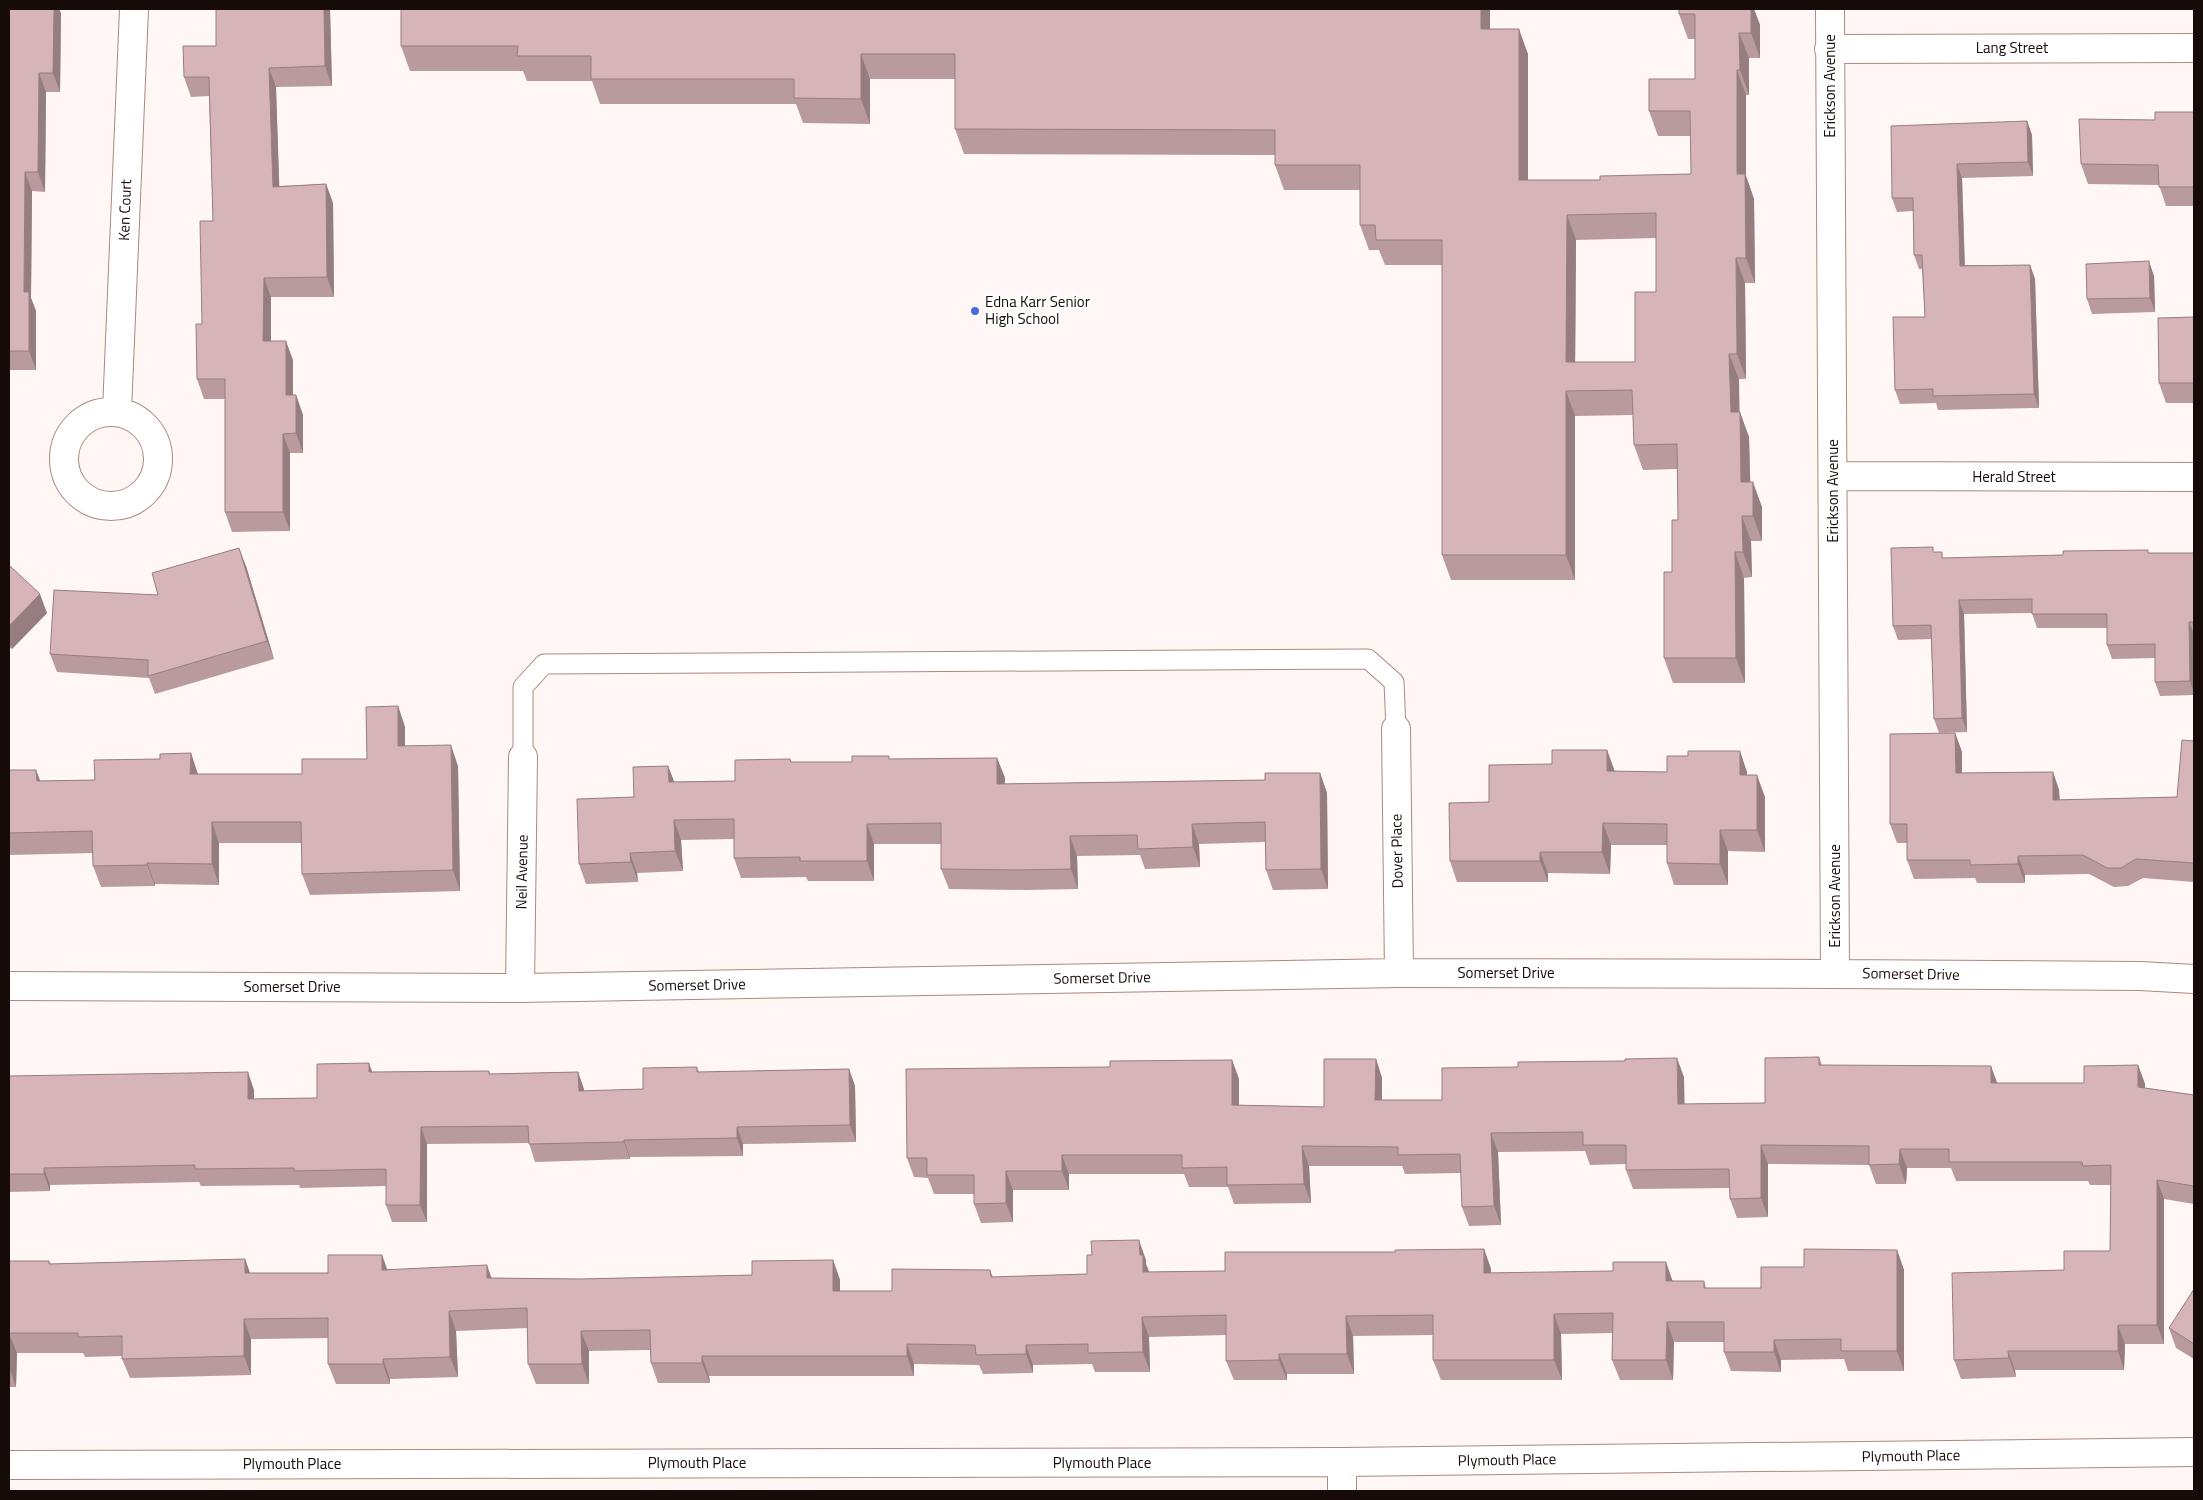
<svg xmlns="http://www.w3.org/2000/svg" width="2203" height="1500" font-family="'Titillium Web',sans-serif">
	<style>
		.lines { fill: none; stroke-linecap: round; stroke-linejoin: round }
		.lane-casing { stroke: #a88a80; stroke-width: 21 }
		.street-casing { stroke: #a88a80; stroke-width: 30 }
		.lane { stroke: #fff; stroke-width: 19 }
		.street { stroke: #fff; stroke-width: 28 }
		.wall { fill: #b99b9d; fill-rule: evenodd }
		.shaded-wall { fill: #967e80 }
		.building { fill: #d7b4b7; stroke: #967e80; fill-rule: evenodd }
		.poi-dot { fill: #4e66db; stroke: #fff; stroke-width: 2 }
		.labels { text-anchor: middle; stroke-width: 5; stroke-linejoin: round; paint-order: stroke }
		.street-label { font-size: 15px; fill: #160b08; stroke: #fff }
		.poi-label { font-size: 15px; fill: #160b08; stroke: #fff; text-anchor: start }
	</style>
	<rect width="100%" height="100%" fill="#fef7f5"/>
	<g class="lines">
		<defs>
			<path id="lane" d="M523,757V687L544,664L1368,659L1394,682L1396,729"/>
			<path id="street" d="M1830,9L1835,974
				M1829,49L2194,48
				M117,411L134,9
				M64 459a47 47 0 1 1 94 0a47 47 0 1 1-94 0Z
				M1833,476L2194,477
				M1396,729L1399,973
				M9,986L520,988L1399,973L1835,974L2140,976L2194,979
				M520,988L523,757
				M1342,1462V1491
				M9,1465L1342,1462L2194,1452"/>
		</defs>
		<use href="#lane" class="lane-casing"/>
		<use href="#street" class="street-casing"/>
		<use href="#lane" class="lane"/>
		<use href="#street" class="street"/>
	</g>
	<path class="wall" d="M9,9L61,13L60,92H46L45,192L32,191L31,298L36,311V370H9Z
		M216,9H330L332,86L276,87L279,186L326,184L333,203L334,297H271V341L293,360V395H296L303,415V453H290V531L232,532L225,512V399H204L197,379L202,324L213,221L209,96L191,97L184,77L216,46Z
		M401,9H1490V29L1528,54V180H1600L1691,174V136H1658L1649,111L1695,79V39H1688L1679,14V9H1754L1760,25V58H1749V95H1746V176L1754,199L1755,283H1745L1746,379H1739V412L1749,437L1750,482L1762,507V541H1751L1752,577L1744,578L1745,683H1673L1664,658L1672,572L1678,520V469L1643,470L1634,445L1633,415L1575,416V580H1451L1442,555V265H1385L1379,250H1369L1360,225V190H1284L1275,165V155L964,154L955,129V79H870V124L803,123L796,104H600L592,81H527L523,71H410L401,46ZM1656,238V292L1635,362H1575L1576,240Z
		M2194,112V206H2166L2159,185L2088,184L2081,164L2155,120Z
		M2027,121L2032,135L2033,176L1962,178L1965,265H2030L2035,279L2039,408L1938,410L1936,403L1900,404L1895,390L1925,317L1922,269H1919L1914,255L1913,211L1897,212L1892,198Z
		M2154,276L2155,312L2092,314L2087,299Z
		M2194,317V403H2166L2159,383Z
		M1935,552L1944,558L2149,553H2194V695L2160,696L2155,682V658L2112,659L2107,645V628H2037L2032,613L1964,614L1967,732L1939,733L1934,719L1931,639L1898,640L1893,626Z
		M9,565L47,613L12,649L9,647Z
		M246,566L274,659L155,694L149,678L57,672L50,654L158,595Z
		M398,706L405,727V746L458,766L460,891L310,895L302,874V843H219V885L155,884V886L101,887L93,866V853L9,855V891V770H36L40,781L95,780L198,774H302L367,759Z
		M1955,733L1962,752V773L2053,772L2059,790L2060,800L2177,797L2194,741V882L2143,878L2128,886L2114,887L2089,874L2025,875V883H1977L1975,878L1914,879L1907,860V843H1897L1890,824Z
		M1607,750L1615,772H1747V775L1765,797V852L1728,851V885H1674L1667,863V845H1611L1610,874L1548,873V882H1457L1450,861L1489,802L1552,764Z
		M997,758L1005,778V784L1265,780L1320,773L1327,793L1328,889L1273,890L1266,870L1265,842L1199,844L1200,867L1145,869L1140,855L1077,856L1078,889L1026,890L949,889L941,869V844H874V881H808L806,877L741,878L734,858V839L681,840L683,871L637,873L638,882L586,884L579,864L634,797L668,766L674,782L735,781L852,762L890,759Z
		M1819,1057L1822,1065L1997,1083H2084L2138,1065L2145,1084V1088L2194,1095V1204L2164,1199V1344H2125L2124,1370H2015L2016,1377L1961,1379L1954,1360L2064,1270L2110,1251L2111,1185H2090L2088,1181H1956L1951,1168H1907L1906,1184H1876L1869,1165L1768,1164V1217L1737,1218L1730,1199V1188L1633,1189L1626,1170V1164L1590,1165L1585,1151L1498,1152L1501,1225L1469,1226L1462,1207L1461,1173L1405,1174L1402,1166H1309L1311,1203L1234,1204L1228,1187H1189L1184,1174H1069V1190H1013V1222L981,1223L974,1204V1194H934L928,1178L914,1177L907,1158L1110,1067L1232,1060L1239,1079V1105L1324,1107L1376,1059L1382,1078V1100H1442L1684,1077V1104L1765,1103Z
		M369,1063L372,1072L489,1071L490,1074L578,1072L584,1091L643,1089L697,1067L699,1072L849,1069L855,1086L856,1142L743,1144V1156L630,1157V1159L535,1162L529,1143L427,1144V1222H392L386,1205V1186L300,1188L299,1185L201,1186L199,1182L50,1185V1191L9,1192V1076L254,1090V1099L317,1098Z
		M1484,1249L1491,1269V1273L1673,1281H1704L1706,1288H1761L1804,1267L1897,1250L1904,1270V1371H1848L1844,1359L1781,1360V1372L1731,1371L1724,1352V1342H1674L1673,1380H1620L1612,1360L1613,1333L1561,1334L1562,1380H1441L1433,1360V1335L1353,1336L1354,1374H1287V1380H1234L1226,1361V1335L1149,1337L1150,1372H1095L1092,1364L1033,1365V1373L983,1374L979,1365L914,1364V1376H709L710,1383H658L651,1363L650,1350L589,1351V1384H536L528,1364V1328L456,1331L458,1377L390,1379V1384H336L328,1364V1338L251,1339V1375L130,1378L122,1359V1356L85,1357L83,1353H17L16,1387H9V1261H49L51,1264L245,1259L250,1273H328L382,1255L387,1269L491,1278L581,1279L752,1275L833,1260L840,1280V1291H892L990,1270L993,1277L1087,1274L1146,1260V1264L1149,1272L1225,1271L1395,1252Z
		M2194,1289V1359L2176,1348L2169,1328Z"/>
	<path class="shaded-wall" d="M54,9H59L61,13L60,92L53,73Z
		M324,9H330L332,86L325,66Z
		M1481,9H1490V54L1481,29Z
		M1751,9H1754L1760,25V58L1751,33Z
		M1519,29L1528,54V205L1519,180Z
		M1739,33L1749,58V95L1740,70Z
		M861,54L870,79V124L861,99Z
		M269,68L276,87L280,206L273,187Z
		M1737,70L1746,95V176L1754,199L1755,283L1746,258L1737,174Z
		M39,73L46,92L45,192L38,172Z
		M2027,121L2032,135L2033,176L2028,162Z
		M1957,164L1962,178L1965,279L1960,266Z
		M25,172L32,191L31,298L36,311V370L29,351L24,292Z
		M326,184L333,203L334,297L327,277Z
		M1567,215L1576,240L1575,388L1566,362Z
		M1736,258L1745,283L1746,379L1737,354Z
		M2149,261L2154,276L2155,312L2150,298Z
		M2030,265L2035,279L2039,408L2034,394Z
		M264,278L271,297V361L263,341Z
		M286,341L293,360V415L286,395Z
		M1729,354L1739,379L1740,437L1731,412Z
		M1566,391L1575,416V580L1566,555Z
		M296,395L303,415V453L296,433Z
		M1740,412L1749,437L1751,507L1741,482Z
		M283,434L290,453V531L283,512Z
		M1753,482L1762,507V541L1753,516Z
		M1742,516L1751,541L1752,577L1743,552Z
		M239,548L246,566L274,659L267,641Z
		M1735,552L1744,578L1745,683L1736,658Z
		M40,594L47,613L12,649L9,641V626Z
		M1959,600L1964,614L1967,732L1962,718Z
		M2189,622L2194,635V693L2190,681Z
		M398,706L405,727V767L398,746Z
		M1955,733L1962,752V792L1956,773Z
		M451,745L458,766L460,891L453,870Z
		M1607,750L1615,772L1607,771Z
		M1740,751L1747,772V796L1740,775Z
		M191,753L198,774H190Z
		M997,758L1005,778V804L997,784Z
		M668,766L676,786L669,782Z
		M36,770L44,791L37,781Z
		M2053,772L2059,790L2060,819L2053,800Z
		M1320,773L1327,793L1328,889L1321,869Z
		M1757,775L1765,797V852L1757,830Z
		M674,820L681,840L683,871L675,851Z
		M212,822L219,843V885L212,864Z
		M1603,823L1611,845L1610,874L1602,852Z
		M867,824L874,844V881L867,861Z
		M1192,824L1199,844L1200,867L1193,847Z
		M1720,830L1728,851V885L1720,864Z
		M1070,836L1077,856L1078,889L1071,869Z
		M1540,852L1548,873V882L1540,861Z
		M630,853L637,873L638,882L631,862Z
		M2018,856L2025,875V883L2018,864Z
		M147,863L155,884V886L147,865Z
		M1677,1058L1684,1077L1685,1123L1678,1104Z
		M1376,1059L1382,1078V1119L1375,1100Z
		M1232,1060L1239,1079V1124L1232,1105Z
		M369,1063L375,1080L369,1072Z
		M2138,1065L2145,1084V1106L2138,1087Z
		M1991,1066L1998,1085L1991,1083Z
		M849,1069L855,1086L856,1142L850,1125Z
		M248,1072L254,1090V1116L248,1099Z
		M578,1072L584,1089L585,1108L579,1091Z
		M421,1127L427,1144V1222L420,1205Z
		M737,1127L743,1144V1156L737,1138Z
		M1491,1133L1498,1152L1501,1225L1494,1206Z
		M624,1140L630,1157V1159L624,1142Z
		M1761,1145L1768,1164V1217L1761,1198Z
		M1302,1146L1309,1166L1311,1203L1304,1184Z
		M1900,1149L1907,1168L1906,1184L1899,1164Z
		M1062,1155L1069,1174V1190L1062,1171Z
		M44,1168L50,1185V1191L44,1174Z
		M1006,1171L1013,1190V1222L1006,1203Z
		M2157,1180L2164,1199V1344L2157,1325Z
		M1139,1240L1146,1260V1264L1150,1274L1143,1272L1140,1255Z
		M1484,1249L1491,1269V1293L1484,1273Z
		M1897,1250L1904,1270V1371L1897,1351Z
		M382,1255L389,1275L382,1270Z
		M245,1259L252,1279L245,1273Z
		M833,1260L840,1280V1311L833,1291Z
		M1666,1262L1673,1282L1666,1281Z
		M487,1265L494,1285L487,1278Z
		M449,1311L456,1331L458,1377L450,1357Z
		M1554,1314L1561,1334L1562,1380L1554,1360Z
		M1346,1316L1353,1336L1354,1374L1347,1354Z
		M1142,1317L1149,1337L1150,1372L1143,1352Z
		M244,1319L251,1339V1375L244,1356Z
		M1667,1322L1674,1342L1673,1380L1666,1360Z
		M2118,1325L2125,1344L2124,1370L2118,1351Z
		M581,1331L589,1351V1384L582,1364Z
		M9,1333L17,1353L16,1387L9,1367Z
		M1774,1340L1781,1360V1372L1774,1352Z
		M907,1344L914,1364V1376L907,1356Z
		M1026,1345L1033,1365V1373L1026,1354Z
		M2008,1351L2015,1370L2016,1377L2009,1358Z
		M1279,1354L1287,1374V1380L1279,1360Z
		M702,1356L709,1376L710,1383L702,1363Z
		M383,1359L390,1379V1384L383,1364Z"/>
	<path class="building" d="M9,9H54L53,73H39L38,172H25L24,292H29V351H9Z
		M216,9H324L325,66L269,68L273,187L326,184L327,277L264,278L263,341H286V395H296V433L283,434V512H225V379H197L196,324H202L200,221H213L209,77H184L183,46H216Z
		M401,9H1481V29H1519V180H1600V176L1691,174L1690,111H1649V79H1695V14H1679V9H1751V33H1739L1740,70H1737V174H1745L1746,258H1736L1737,354H1729L1731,412H1740L1741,482H1753V516H1742L1743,552H1735L1736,658H1664V572H1672V520H1678L1677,444L1634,445L1632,390L1566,391V555H1442V240H1376L1375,225H1360V165H1275V130L955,129V54H861V99L794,98V79H591V56H517L518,46H401ZM1656,213V292H1635V362H1566L1567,215Z
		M2155,112H2194V187H2159L2158,165L2081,164L2079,119L2155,120Z
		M2027,121L2028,162L1957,164L1960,266L2030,265L2034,394L1933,396V389L1895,390L1893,317H1925L1922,255H1914L1913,198H1892L1891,126Z
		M2149,261L2150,298L2087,299L2086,264Z
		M2194,317V383H2159L2158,318Z
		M1933,547V552H1942V558L2063,555V551L2148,550V553H2194V622H2189L2190,681L2155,682V644L2107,645V614H2032V599L1959,600L1962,718L1934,719L1931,625L1893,626L1891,548Z
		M239,548L267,641L148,676V660L50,654L54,590L158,595L152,573Z
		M9,565L40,594L9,626Z
		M398,706V746L451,745L453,870L302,874L301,822H212V864L147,863V865L93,866L92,831L9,833V770H36L37,781L95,780L94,760L160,759V754L191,753L190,774H302V759H367L366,707Z
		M1955,733L1956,773L2053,772V800L2177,797L2182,740L2194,741V863L2136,859L2121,868H2107L2083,855L2018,856V864L1970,865V860H1907V824H1890V734Z
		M1552,750H1607V771L1667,772V756H1688V751H1740V775H1757V830H1720V864L1667,863V824L1603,823L1602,852H1540V861H1450L1449,803L1489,802V765L1552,764Z
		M852,756H889V759L997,758V784L1265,780V773H1320L1321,869L1266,870L1265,822L1192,824L1193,847L1138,849L1137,835L1070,836L1071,869L1018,870L941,869V823L867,824V861H800V857L734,858V819L674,820L675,851L630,853L631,862L579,864L577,799L634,797L633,767L668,766L669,782L735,781V760L790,759L791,762H852Z
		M1819,1057V1065L1991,1066V1083H2084V1066L2138,1065V1087L2194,1095V1186L2157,1180V1325H2118V1351H2008L2009,1358L1954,1360L1952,1273L2064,1270V1251H2110L2111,1165L2083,1166L2082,1162H1949V1149H1900L1899,1164L1869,1165V1146L1761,1145V1198L1730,1199L1729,1169L1626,1170V1145H1583V1132L1491,1133L1494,1206L1462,1207L1460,1154L1398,1155V1147L1302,1146L1304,1184L1227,1185V1167L1182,1168V1155H1062V1171H1006V1203L974,1204V1175H927V1158H907L906,1069L1110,1067V1061L1232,1060V1105L1324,1107V1059H1376L1375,1100H1442V1068L1518,1067V1062L1625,1061V1059L1677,1058L1678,1104L1765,1103V1058Z
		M369,1063V1072L489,1071V1074L578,1072L579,1091L643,1089V1068L697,1067V1072L849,1069L850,1125L737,1127V1138L624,1140V1142L529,1144L528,1126L421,1127L420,1205H386V1169L294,1171V1168L195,1169V1165L44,1168V1174H9V1076L248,1072V1099L317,1098V1064Z
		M1139,1240L1140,1255H1143V1272L1225,1271V1252H1395V1250L1484,1249V1273L1613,1271V1262H1666V1281H1704V1288H1761V1267H1804V1249L1897,1250V1351H1841V1339L1774,1340V1352H1724V1322H1667L1666,1360H1612L1613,1313L1554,1314V1360H1433V1315L1346,1316L1347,1354H1279V1360L1226,1361V1315L1142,1317L1143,1352L1088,1353V1344L1026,1345V1354L976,1355L975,1345L907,1344V1356H702V1363H651L650,1330L581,1331L582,1364H528L527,1308L449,1311L450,1357L383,1359V1364H328V1318L244,1319V1356L122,1359V1336L78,1337V1333H9V1367V1261H49V1264L245,1259V1273H328V1255H382V1270L487,1265V1278L581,1279L752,1275V1261L833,1260V1291H892V1269L990,1270L991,1277L1087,1274V1255H1092L1091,1241Z
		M2194,1289V1344L2169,1328Z"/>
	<circle class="poi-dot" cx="975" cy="311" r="5"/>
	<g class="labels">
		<g class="street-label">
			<text x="2012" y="53">Lang Street</text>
			<text transform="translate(1830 86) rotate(-90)" y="5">Erickson Avenue</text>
			<text transform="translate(125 210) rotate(-88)" y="5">Ken Court</text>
			<text x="2014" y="482">Herald Street</text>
			<text transform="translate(1833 491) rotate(-90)" y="5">Erickson Avenue</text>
			<text transform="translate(1397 851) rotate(-91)" y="5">Dover Place</text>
			<text transform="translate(522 872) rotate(-89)" y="5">Neil Avenue</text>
			<text transform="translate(1835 896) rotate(-90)" y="5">Erickson Avenue</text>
			<text x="1506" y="978">Somerset Drive</text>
			<text transform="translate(1911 974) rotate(1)" y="5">Somerset Drive</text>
			<text transform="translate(1102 978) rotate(-1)" y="5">Somerset Drive</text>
			<text transform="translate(697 985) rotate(-1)" y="5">Somerset Drive</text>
			<text x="292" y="992">Somerset Drive</text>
			<text transform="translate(1911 1456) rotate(-1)" y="5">Plymouth Place</text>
			<text transform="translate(1507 1460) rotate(-1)" y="5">Plymouth Place</text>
			<text x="697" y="1468">Plymouth Place</text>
			<text x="1102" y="1468">Plymouth Place</text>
			<text x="292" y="1469">Plymouth Place</text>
		</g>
		<g class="poi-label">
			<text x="985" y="307">Edna Karr Senior<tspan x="985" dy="17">High School</tspan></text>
		</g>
	</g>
	<rect width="2203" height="1500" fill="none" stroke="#160b08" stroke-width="20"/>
</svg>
